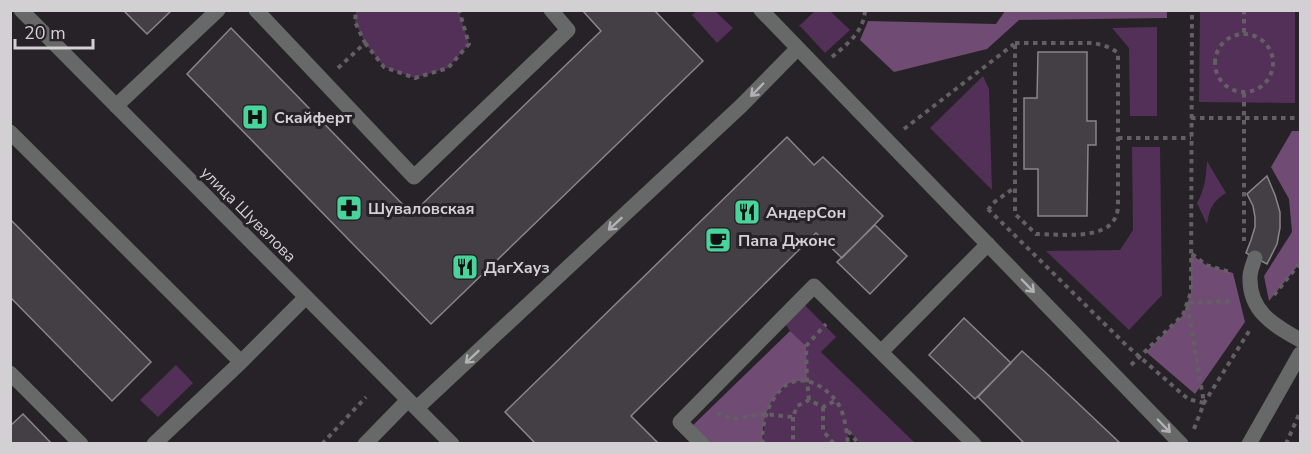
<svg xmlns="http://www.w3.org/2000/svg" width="1311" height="454" font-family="'Nunito Sans',sans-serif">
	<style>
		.green { fill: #533057 }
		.forest { fill: #704b73 }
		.building { fill: #443f45; stroke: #8a848b; stroke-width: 1.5 }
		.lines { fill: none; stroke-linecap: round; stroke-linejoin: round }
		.path { stroke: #635f64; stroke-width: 4; stroke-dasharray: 4.5 4.5; stroke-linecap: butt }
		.minor { stroke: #666967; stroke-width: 15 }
		.oneway { stroke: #b2b1b3 }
		.labels { text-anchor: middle; stroke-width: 6; stroke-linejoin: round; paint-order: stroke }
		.poi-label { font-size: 16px; font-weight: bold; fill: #d3d0d4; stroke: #272227; text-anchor: start }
		.street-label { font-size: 16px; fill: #d3d0d4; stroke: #272227 }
	</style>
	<rect width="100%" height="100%" fill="#272227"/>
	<path class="green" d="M816,10L830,11L850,30L825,53L800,26L798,27Z
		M356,11H459L469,44L448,68L415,78L384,67L365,43L355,22Z
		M697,11H715L733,28L717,43L692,15Z
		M1200,11H1295V103L1199,102Z
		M1157,27V116H1130L1129,48L1112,28Z
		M983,76L989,89L992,190L930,128Z
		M1132,147H1160L1162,295L1129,330L1046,251L1120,250L1133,230Z
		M1207,161L1226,193C1212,202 1210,208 1207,224L1197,203C1205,189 1206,177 1207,161Z
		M800,300L836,337L821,352L915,443H865L859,442L848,431V443L763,444L765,414L776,394L790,383L806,346L790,331L782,319Z
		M176,365L193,383L158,417L140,400Z"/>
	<path class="forest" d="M1005,11L1167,10V18L1019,20L987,49L894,72L860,40L868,21L996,24Z
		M1292,131H1300V263L1269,301L1264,276L1292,232L1289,199L1271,167Z
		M1191,254L1206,265L1233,273L1245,322L1195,394L1146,352L1183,315L1191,292Z
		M790,331L806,346L807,380C801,381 793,381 788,384C769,396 761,422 763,443H702L688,430Z"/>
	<path class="building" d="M123,10H172L147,34Z
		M582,10H654L703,61L431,324L187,74L231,28L412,214L601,31Z
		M1038,52H1087V121H1096V145H1088L1087,216H1038V169H1024V98H1037Z
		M787,137L814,165L823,157L883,216L842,258L816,233L631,416L659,444H536L505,412Z
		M1267,176L1275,195L1280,212V228L1277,244L1267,264L1246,253L1251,240L1255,227V217L1253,206L1247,194Z
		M10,219L151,362L112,401L10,297Z
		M875,225L907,256L870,294L837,262Z
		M964,318L1011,363L975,399L929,355Z
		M1022,351L1044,371L1121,444H1025L978,397Z
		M23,414L52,444H11L10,426Z"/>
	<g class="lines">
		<path class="path" d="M1213,10H1277
			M1244,10V33
			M1215 63a29 29 0 1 1 58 0a29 29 0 1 1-58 0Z
			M365,43L384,67L415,78L448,68L469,44L459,10
			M1015,43H1093C1103,45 1110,47 1118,53V201C1118,206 1118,212 1116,216C1107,241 1058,234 1036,234L1015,214Z
			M832,57C847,44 864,32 865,10
			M338,68L365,43L355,22L356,10
			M1244,93V241
			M1191,118H1300
			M904,129L1014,44
			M1118,138H1191
			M988,209L1126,345L1188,399L1204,403L1187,303L1234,301
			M988,210L993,203L1014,188
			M1192,254L1206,265L1230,272
			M1274,295L1300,263
			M1131,365L1183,315L1191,292L1192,10
			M809,400L807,380L806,346L826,324
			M823,407V431L834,444
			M717,413L733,419L765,414L793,417L797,406L809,400L823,407L835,401
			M793,417V444
			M1194,429L1204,403L1251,328
			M848,431L859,444
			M322,444L366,397
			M763,444C761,430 765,415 771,403C775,396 782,386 790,383C809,374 831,391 840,407C845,418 847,432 848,444
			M1286,444L1300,412"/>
		<path class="minor" d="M21,10L452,444
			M256,10L414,177L568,30L551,10
			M761,10L1181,444
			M116,106L218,10
			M10,132L241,362
			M1255,258C1253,264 1250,271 1250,277C1249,312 1274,325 1300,340
			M881,352L988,244
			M10,373L81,444
			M417,408L741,106L798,48
			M154,444L241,362L306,297
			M365,444L408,400
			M702,444L680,422L814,286L974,444
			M1249,444L1300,354"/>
	</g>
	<defs><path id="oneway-shaft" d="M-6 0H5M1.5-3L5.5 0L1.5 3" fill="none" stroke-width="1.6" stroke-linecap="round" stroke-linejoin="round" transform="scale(1.5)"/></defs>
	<g class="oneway">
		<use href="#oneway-shaft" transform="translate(757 90) rotate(134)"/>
		<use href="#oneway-shaft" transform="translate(615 224) rotate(137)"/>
		<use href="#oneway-shaft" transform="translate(1028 286) rotate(46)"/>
		<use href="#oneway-shaft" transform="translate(472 357) rotate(137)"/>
		<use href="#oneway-shaft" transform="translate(1164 426) rotate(46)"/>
	</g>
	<defs>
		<symbol id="hospital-square" viewBox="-11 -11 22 22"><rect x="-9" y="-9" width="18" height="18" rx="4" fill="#49d49c" stroke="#272227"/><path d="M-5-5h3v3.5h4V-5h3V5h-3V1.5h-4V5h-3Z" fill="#111"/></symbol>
		<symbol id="pharmacy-square" viewBox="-11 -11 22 22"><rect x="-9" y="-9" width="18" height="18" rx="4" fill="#49d49c" stroke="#272227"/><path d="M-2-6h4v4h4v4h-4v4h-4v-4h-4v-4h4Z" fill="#111"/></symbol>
		<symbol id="restaurant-square" viewBox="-11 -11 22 22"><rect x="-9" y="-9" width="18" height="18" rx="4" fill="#49d49c" stroke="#272227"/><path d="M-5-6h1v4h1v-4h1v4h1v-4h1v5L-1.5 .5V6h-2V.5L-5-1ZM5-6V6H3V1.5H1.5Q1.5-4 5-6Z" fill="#111"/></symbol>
		<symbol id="cafe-square" viewBox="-11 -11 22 22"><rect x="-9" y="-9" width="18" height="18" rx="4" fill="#49d49c" stroke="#272227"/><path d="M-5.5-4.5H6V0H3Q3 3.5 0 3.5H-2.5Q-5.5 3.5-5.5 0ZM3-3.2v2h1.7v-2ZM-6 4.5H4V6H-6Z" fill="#111"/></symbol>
	</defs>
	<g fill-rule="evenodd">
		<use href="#hospital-square" x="240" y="102" width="30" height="30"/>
		<use href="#pharmacy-square" x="334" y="193" width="30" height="30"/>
		<use href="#restaurant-square" x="732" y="197" width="30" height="30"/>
		<use href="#cafe-square" x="703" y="225" width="30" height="30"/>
		<use href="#restaurant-square" x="450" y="252" width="30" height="30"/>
	</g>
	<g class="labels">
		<g class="poi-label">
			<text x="274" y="123">Скайферт</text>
			<text x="368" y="214">Шуваловская</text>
			<text x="766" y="218">АндерСон</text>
			<text x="738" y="246">Папа Джонс</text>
			<text x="484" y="273">ДагХауз</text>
		</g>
		<g class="street-label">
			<text transform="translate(249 214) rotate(45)" y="6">улица Шувалова</text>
		</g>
	</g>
	<rect width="1311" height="454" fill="none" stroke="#d3d0d4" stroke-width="24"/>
	<path d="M15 39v9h78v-9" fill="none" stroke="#d3d0d4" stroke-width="3"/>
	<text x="24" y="39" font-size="18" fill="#d3d0d4" stroke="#272227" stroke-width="4.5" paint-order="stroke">20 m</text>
</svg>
